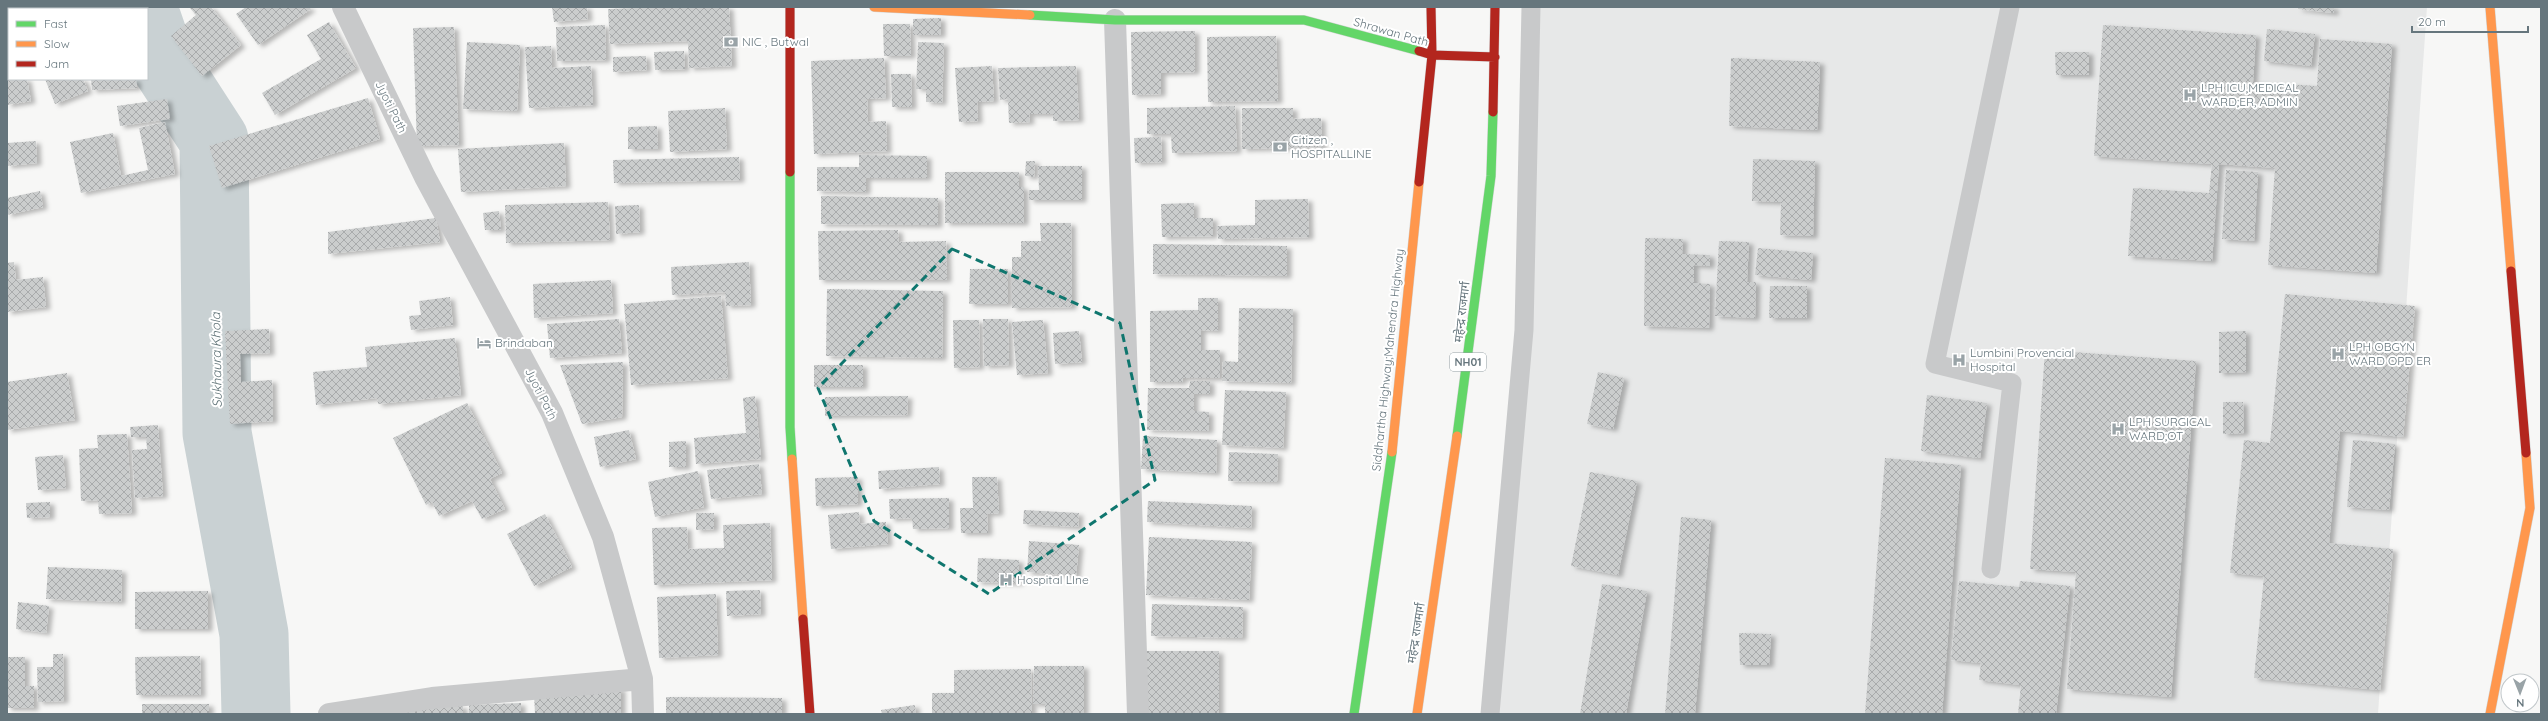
<svg xmlns="http://www.w3.org/2000/svg" width="2548" height="721" font-family="Quicksand,'Noto Sans Devanagari',sans-serif">
	<style>
		.built { fill: #e7e8e8 }
		.lines { fill: none; stroke-linecap: round; stroke-linejoin: round }
		.river { stroke: #c9d1d3; stroke-width: 69 }
		.building { fill: url(#building-cross-hatch); filter: url(#shadow) }
		.fast-casing { stroke: #d2d3d3; stroke-width: 10 }
		.slow-casing { stroke: #d2d3d3; stroke-width: 10 }
		.jam-casing { stroke: #d2d3d3; stroke-width: 10 }
		.lane { stroke: #c8c9ca; stroke-width: 19 }
		.street { stroke: #c8c9ca; stroke-width: 22 }
		.fast { stroke: #63d668; stroke-width: 9 }
		.slow { stroke: #ff974d; stroke-width: 9 }
		.jam { stroke: #b3261e; stroke-width: 9 }
		.marked { fill: none; stroke: #0f766e; stroke-width: 3; stroke-dasharray: 8 5; stroke-linejoin: round }
		.labels { text-anchor: middle; stroke-width: 4; stroke-linejoin: round; paint-order: stroke }
		.shield { fill: #fff; stroke: #949fa4; stroke-width: 1 }
		.shield-label { font-size: 11px; font-weight: bold; fill: #66767d }
		.street-label { font-size: 12px; fill: #66767d; stroke: #fff }
		.poi-label { font-size: 12px; fill: #66767d; stroke: #fff; text-anchor: start }
		.water-label { font-size: 13px; font-style: italic; fill: #617478; stroke: #fff }
	</style>
	<defs>
		<pattern id="building-cross-hatch" width="8" height="8" patternUnits="userSpaceOnUse"><rect width="8" height="8" fill="#cbcdcd"/><path d="M0 0l8 8M0 8l8-8" fill="none" stroke="#a9abac"/></pattern>
		<filter id="shadow"><feDropShadow dx="4.5" dy="2.5" stdDeviation="2" flood-color="#0004"/></filter>
	</defs>
	<rect width="100%" height="100%" fill="#f7f7f6"/>
	<path class="built" d="M1534,7H2427L2378,714H1497Z"/>
	<g class="lines">
		<path class="river" d="M147,20L159,55L214,140L217,433L254,634L256,714"/>
	</g>
	<path class="building" d="M7,7H16L17,9H9V21L7,22Z
		M28,7H44L40,9H29Z
		M99,7H133L134,9H94Z
		M189,7H211L241,45L202,76L171,36L196,15Z
		M246,7H309L311,9L258,45L236,14Z
		M552,7H587L588,19L554,22Z
		M657,7H729L732,66L689,68L688,41L610,44L608,9Z
		M2298,7H2334V13L2298,9Z
		M941,18V35H913V19Z
		M329,22L356,68L275,115L262,93L321,59L307,35Z
		M883,24H910L911,56H884Z
		M605,25L606,60L557,61L556,27Z
		M2103,25L2256,35L2253,82L2317,86L2320,39L2392,44L2376,273L2268,265L2275,168L2219,164L2212,261L2128,256L2133,188L2209,193L2212,164L2094,156Z
		M454,27L459,145L417,146L413,28Z
		M2267,29L2315,34L2311,66L2264,61Z
		M1195,31V72L1161,73V94L1132,95L1131,32Z
		M1276,36L1278,101L1208,102L1207,37Z
		M467,42L520,45L517,111L463,109Z
		M918,42L944,43L942,103L926,102V89H916Z
		M551,46L552,68L591,66L593,105L529,108L525,47Z
		M684,51L685,69L655,70L654,52Z
		M2055,52H2089V75H2056Z
		M646,56L647,70L613,72V57Z
		M884,58L886,98L867,99L868,122L886,121L887,151L814,154L811,61Z
		M1731,58L1820,62L1817,130L1729,126Z
		M9,66V79H27L31,101L7,105V67Z
		M992,66L994,101L977,102L978,121L959,122L955,68Z
		M1076,66L1079,120L1053,121V114H1029L1030,122L1009,123L1008,99L1000,100L998,68Z
		M891,74H911L912,107H892Z
		M45,79H83L88,91L55,104Z
		M91,79H136L137,88L92,90Z
		M368,98L380,139L222,188L209,146Z
		M167,99L170,119L120,126L117,106Z
		M1235,106L1237,151L1172,153L1171,134H1147V108Z
		M725,108L727,149L670,152L668,111Z
		M1242,108H1293V119L1321,118L1322,147L1242,149Z
		M165,122L175,174L81,193L70,142L113,133L121,176L148,170L139,128Z
		M657,126L658,149H628V127Z
		M1161,137L1162,162L1135,163L1134,138Z
		M36,141L37,163L7,166V143Z
		M564,143L566,186L461,192L458,149Z
		M859,155L927,156V178H866V192L817,191V167H859Z
		M739,157L740,180L614,183L613,160Z
		M1753,159L1815,161L1813,236L1780,235L1781,202L1752,201Z
		M1026,161H1035L1034,177L1025,176Z
		M1038,166H1082V200H1029V190H1039Z
		M2226,170L2258,172L2254,241L2222,239Z
		M945,172H1019V187H1024V223H945Z
		M40,191L43,207L7,215V198Z
		M821,196L938,198V225L821,224Z
		M1308,199L1309,237L1218,239L1217,226L1255,225V200Z
		M608,202L610,240L506,243L505,205Z
		M1194,203V218H1213V236L1162,237L1161,204Z
		M639,205L640,232L616,234L615,206Z
		M499,211L501,230H485L483,213Z
		M436,218L440,242L328,254V232Z
		M1040,223H1071L1072,307L1012,308V257H1021V241H1041Z
		M898,230L899,242L946,241L947,280H819L818,231Z
		M1645,238L1683,239L1682,254L1710,255V266L1694,265V283L1710,284L1709,328L1644,326Z
		M1719,241L1749,242L1747,282H1756L1755,318L1715,316Z
		M1153,244L1287,246V276L1153,274Z
		M1758,248L1813,253L1811,280L1755,275Z
		M14,262L16,280L43,277L46,307L7,312V263Z
		M749,262L751,305L726,306L725,292L672,295L671,267Z
		M970,269H1008V304H969Z
		M611,280L613,313L534,318L533,284Z
		M1770,286H1807V318H1769Z
		M827,289L943,291L942,358L826,356Z
		M2285,294L2415,306L2403,437L2340,431L2329,543L2393,549L2380,690L2254,678L2264,576L2230,573L2244,440L2270,443Z
		M721,296L728,378L631,385L624,304Z
		M450,297L453,325L411,330L409,316L421,315L419,301Z
		M1198,298H1218V331L1201,330V350H1220V378H1182L1183,382H1150V311L1198,310Z
		M1239,308L1293,309L1291,383L1222,381L1223,361L1238,362Z
		M619,319L622,353L550,358L547,324Z
		M983,319H1008L1009,365L984,366Z
		M953,320H979L980,367L954,368Z
		M1043,320L1048,373L1017,375L1012,322Z
		M269,329L270,353L240,354L241,382L272,380L273,421L230,424L225,331Z
		M1079,331L1082,362L1055,364L1053,333Z
		M2246,331V372L2219,373V332Z
		M455,338L461,395L378,404L377,398L316,405L313,372L367,367L365,347Z
		M2045,350L2196,361L2171,697L2067,689L2076,572L2030,569Z
		M623,362L622,417L582,424L560,365Z
		M814,365H863V387H814Z
		M1598,372L1624,378L1613,429L1587,424Z
		M67,373L75,420L7,430V382Z
		M1190,381H1210V394H1194V411L1209,412V431L1147,430L1148,388H1189Z
		M1225,390L1286,392L1283,448L1222,445Z
		M1927,395L1987,403L1980,458L1921,451Z
		M755,396L761,459L696,464L694,438L746,433L743,398Z
		M908,396L907,415L825,416V397Z
		M2223,402H2243L2244,433L2223,434Z
		M467,403L502,473L490,479L505,509L482,519L472,501L439,516L432,502L426,505L393,438Z
		M158,425L163,496L135,498L132,450L147,449L146,437H131L130,427Z
		M629,430L636,459L600,467L594,437Z
		M127,434L132,513L99,514L98,500L81,501L79,449L98,448L97,435Z
		M1143,436L1217,440L1216,473L1141,469Z
		M2353,440L2395,444L2389,510L2347,507Z
		M686,441V467H669V442Z
		M1229,452L1278,454L1277,482L1228,481Z
		M63,455L66,488L38,490L35,457Z
		M1885,458L1961,465L1942,714H1865Z
		M759,464L762,494L711,499L707,470Z
		M939,467L940,484L879,489L878,471Z
		M698,471L704,507L655,517L648,482Z
		M1590,472L1637,481L1618,575L1571,566Z
		M858,477V504L816,506L815,478Z
		M972,477H997L999,513L987,514L988,533H961L960,508H973Z
		M949,498V528L913,529L912,518L890,519L889,499Z
		M1148,501L1252,506L1251,528L1147,522Z
		M50,502V517L27,518L26,503Z
		M1024,510L1079,513L1078,527L1023,524Z
		M859,512L860,524L886,522L888,544L831,549L828,515Z
		M696,513H714V529L696,530Z
		M545,514L572,567L534,586L507,534Z
		M1681,517L1711,520L1695,714H1665Z
		M770,523L772,580L654,585L652,528L687,527L688,549L724,548L723,525Z
		M1149,537L1252,542L1249,600L1146,595Z
		M1029,541L1079,545L1076,576L1027,572Z
		M978,558L1019,560V583L977,582Z
		M48,567L122,570L121,602L46,599Z
		M1959,581L2019,587L2020,581L2070,586L2056,714H2018L2021,685L1979,680L1981,663L1951,660Z
		M1602,584L1647,591L1626,714H1580Z
		M760,590L761,614L727,616L726,591Z
		M208,591V629H135V592Z
		M716,594L718,655L659,658L657,597Z
		M18,602L49,606L46,633L16,629Z
		M1152,604L1243,607L1242,638L1151,636Z
		M1739,633L1771,634L1769,665H1740Z
		M1139,651H1219V714H1139Z
		M53,654H63L64,701L38,702L37,667H53Z
		M200,656L201,695H136L135,657Z
		M7,657H25V686H34V708H7Z
		M1034,666H1084V714H1045V704H1033Z
		M1031,669L1032,714H932V693H954V670Z
		M621,688V714H535L534,694Z
		M666,697L782,698V714H666Z
		M521,703V714H469V705Z
		M142,704H209V714H142Z
		M915,705L916,714H882L881,710Z
		M463,706V714H404V707Z"/>
	<g class="lines">
		<defs>
			<path id="fast" d="M1030,15L1115,20H1304L1419,51
				M790,172V427L792,459
				M1457,436L1491,176L1493,112
				M1354,714L1392,452"/>
			<path id="slow" d="M874,7L1030,15
				M2490,7L2511,271
				M1392,452L1419,182
				M792,459L803,619
				M1417,714L1457,436
				M2490,714L2530,508L2526,453"/>
			<path id="jam" d="M790,7V172
				M1419,51L1432,55L1495,57
				M1493,112L1495,7
				M1419,182L1432,55L1431,7
				M2511,271L2526,453
				M803,619L810,714"/>
		</defs>
		<use href="#fast" class="fast-casing"/>
		<use href="#slow" class="slow-casing"/>
		<use href="#jam" class="jam-casing"/>
		<path class="lane" d="M1991,569L2012,383L1935,364L2010,7
			M1490,714L1524,330L1531,7"/>
		<path class="street" d="M343,7L425,177L552,413L603,537L642,679L643,714
			M77,9L81,7
			M1115,20L1138,714
			M7,42L9,41
			M329,714L432,698L642,679"/>
		<use href="#fast" class="fast"/>
		<use href="#slow" class="slow"/>
		<use href="#jam" class="jam"/>
	</g>
	<path class="marked" d="M952,249L1120,323L1155,480L989,594L874,521L818,388Z"/>
	<defs>
		<symbol id="bank-bare" viewBox="-9 -9 18 18"><path d="M-6-4H6V4H-6ZM0-2.3a2.3 2.3 0 1 0 0 4.6a2.3 2.3 0 1 0 0-4.6Z" fill="#99a3a7" stroke="#fff" stroke-width="2.5" paint-order="stroke"/></symbol>
		<symbol id="hospital-bare" viewBox="-9 -9 18 18"><path d="M-5-5h3v3.5h4V-5h3V5h-3V1.5h-4V5h-3Z" fill="#99a3a7" stroke="#fff" stroke-width="2.5" paint-order="stroke"/></symbol>
		<symbol id="hotel-bare" viewBox="-9 -9 18 18"><path d="M-6-4.5h1.5V1H6V5H4.5V3h-9V5H-6ZM-4 0a1.8 1.8 0 1 1 3.6 0ZM.5 0V-2.5h3Q6-2.5 6 0Z" fill="#99a3a7" stroke="#fff" stroke-width="2.5" paint-order="stroke"/></symbol>
	</defs>
	<g fill-rule="evenodd">
		<use href="#bank-bare" x="721" y="32" width="20" height="20"/>
		<use href="#hospital-bare" x="2180" y="85" width="20" height="20"/>
		<use href="#bank-bare" x="1270" y="137" width="20" height="20"/>
		<use href="#hotel-bare" x="474" y="333" width="20" height="20"/>
		<use href="#hospital-bare" x="2328" y="344" width="20" height="20"/>
		<use href="#hospital-bare" x="1949" y="350" width="20" height="20"/>
		<use href="#hospital-bare" x="2108" y="419" width="20" height="20"/>
		<use href="#hospital-bare" x="996" y="570" width="20" height="20"/>
	</g>
	<g class="labels">
		<rect class="shield" x="1450" y="353" width="36" height="18" rx="3"/>
		<g class="shield-label">
			<text x="1468" y="366">NH01</text>
		</g>
		<g class="street-label">
			<text transform="translate(1391 32) rotate(16)" y="4">Shrawan Path</text>
			<text transform="translate(391 107) rotate(64)" y="4">Jyoti Path</text>
			<text transform="translate(1462 312) rotate(-83)" y="4">महेन्द्र राजमार्ग</text>
			<text transform="translate(1388 360) rotate(-84)" y="4">Siddhartha Highway;Mahendra Highway</text>
			<text transform="translate(541 394) rotate(63)" y="4">Jyoti Path</text>
			<text transform="translate(1416 633) rotate(-81)" y="4">महेन्द्र राजमार्ग</text>
		</g>
		<g class="poi-label">
			<text x="742" y="46">NIC , Butwal</text>
			<text x="2201" y="92">LPH ICU,MEDICAL<tspan x="2201" dy="14">WARD;ER, ADMIN</tspan></text>
			<text x="1291" y="144">Citizen ,<tspan x="1291" dy="14">HOSPITALLINE</tspan></text>
			<text x="495" y="347">Brindaban</text>
			<text x="2349" y="351">LPH OBGYN<tspan x="2349" dy="14">WARD OPD ER</tspan></text>
			<text x="1970" y="357">Lumbini Provencial<tspan x="1970" dy="14">Hospital</tspan></text>
			<text x="2129" y="426">LPH SURGICAL<tspan x="2129" dy="14">WARD;OT</tspan></text>
			<text x="1017" y="584">Hospital LIne</text>
		</g>
		<g class="water-label">
			<text transform="translate(216 360) rotate(-91)" y="5">Sukhaura Khola</text>
		</g>
	</g>
	<rect width="2548" height="721" fill="none" stroke="#66767d" stroke-width="16"/>
	<rect x="8" y="8" width="140" height="72" fill="#ffffff" stroke="#c2c8cb"/>
	<rect x="16" y="21" width="20" height="6" fill="#63d668" stroke="#c2c8cb"/>
	<text x="44" y="28" font-size="12" fill="#66767d">Fast</text>
	<rect x="16" y="41" width="20" height="6" fill="#ff974d" stroke="#c2c8cb"/>
	<text x="44" y="48" font-size="12" fill="#66767d">Slow</text>
	<rect x="16" y="61" width="20" height="6" fill="#b3261e" stroke="#c2c8cb"/>
	<text x="44" y="68" font-size="12" fill="#66767d">Jam</text>
	<g transform="translate(2520 693) rotate(179)"><circle r="19" fill="#ffffff" stroke="#c2c8cb"/>
	<path d="M0-3L7 15L0 10L-7 15Z" fill="#99a3a7"/>
	<text y="-6" font-size="11" font-weight="bold" text-anchor="middle" fill="#66767d">N</text>
	</g>
	<path d="M2412 26v6h116v-6" fill="none" stroke="#66767d" stroke-width="2"/>
	<text x="2418" y="26" font-size="12" fill="#66767d" stroke="#ffffff" stroke-width="3" paint-order="stroke">20 m</text>
</svg>
